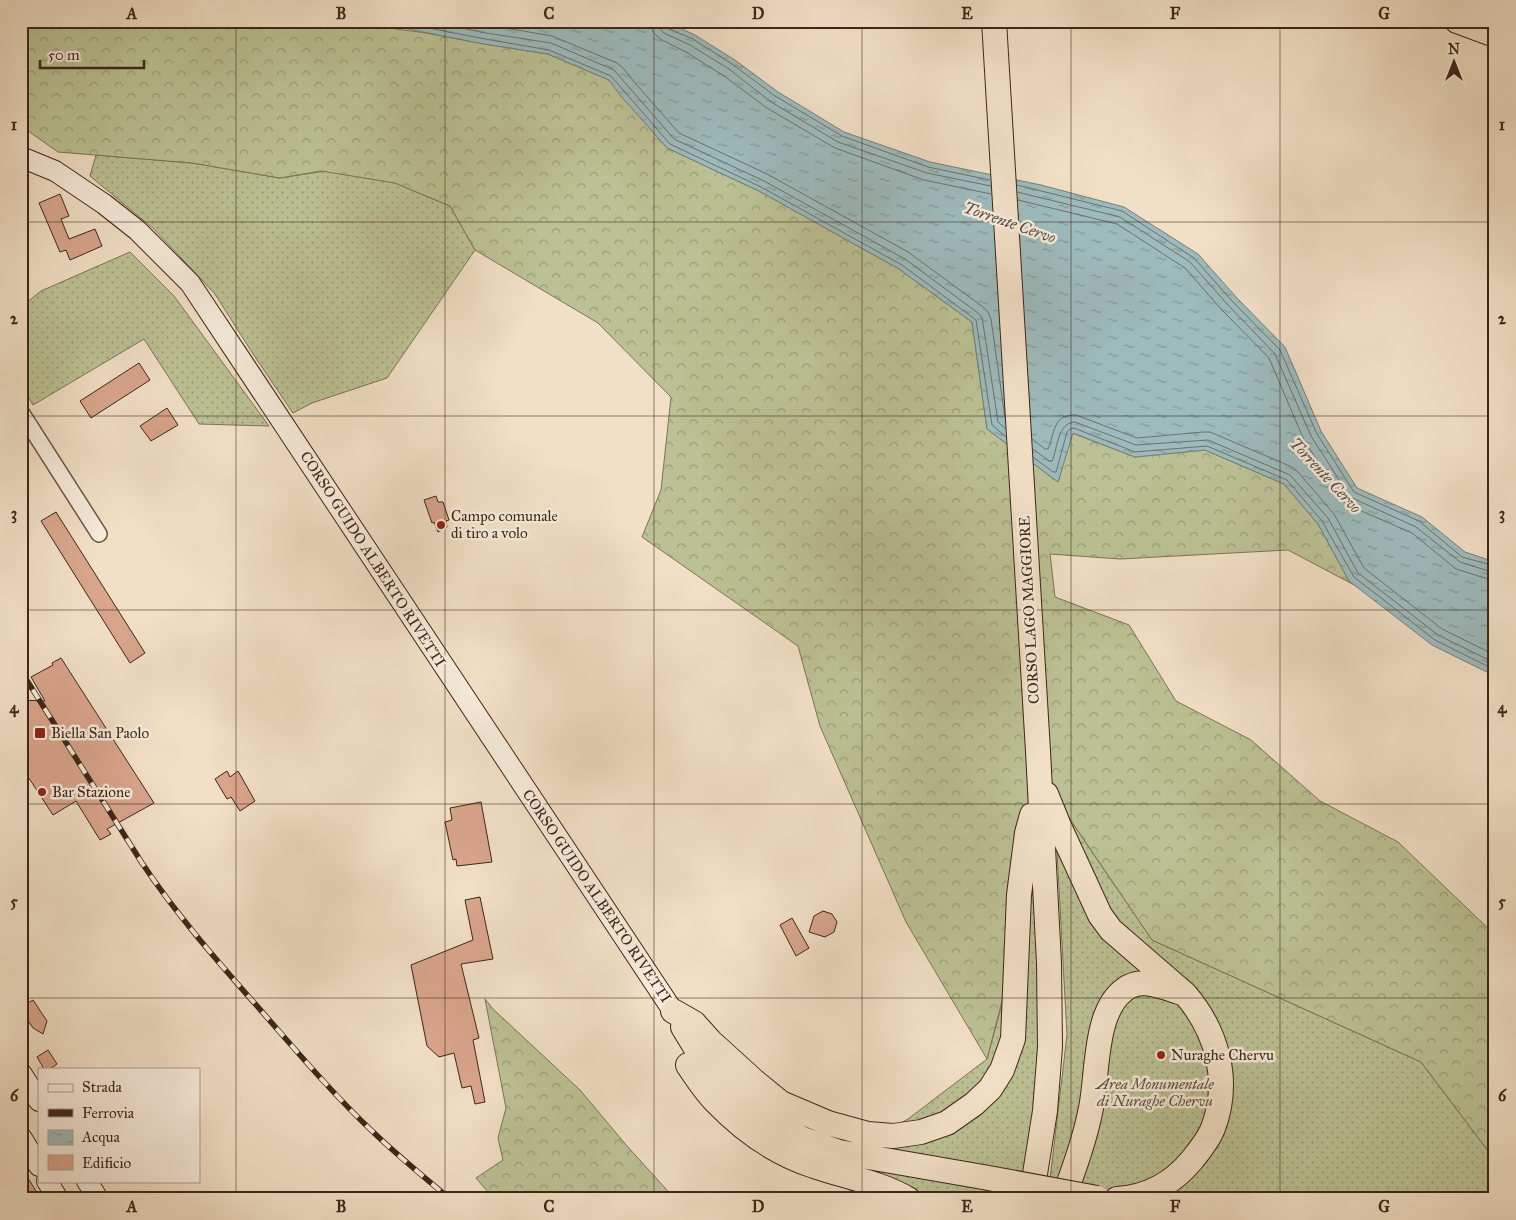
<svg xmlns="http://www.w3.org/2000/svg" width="1516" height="1220" font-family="'IM FELL Great Primer',serif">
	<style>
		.grass { fill: url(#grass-dots); stroke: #7c7455 }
		.forest { fill: url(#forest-crowns); stroke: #7c7455 }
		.water { fill: url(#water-ripples); stroke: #777f7a }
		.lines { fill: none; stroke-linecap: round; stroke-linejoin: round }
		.shore { stroke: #6d706a; stroke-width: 1 }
		.building { fill: #d9a58d; stroke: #3d2616 }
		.minor-casing { stroke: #6a5442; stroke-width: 18 }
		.secondary-casing { stroke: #3d2616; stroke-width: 22 }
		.trunk-casing { stroke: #3d2616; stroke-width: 26 }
		.minor { stroke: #f6eada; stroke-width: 15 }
		.secondary { stroke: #f6eada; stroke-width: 20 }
		.trunk { stroke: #f1dfc6; stroke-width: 24 }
		.rail-casing { stroke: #3d2616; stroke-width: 5.5 }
		.rail { stroke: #f6eada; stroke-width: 4; stroke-dasharray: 11; stroke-linecap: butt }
		.trunk-bridge-casing { stroke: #3d2616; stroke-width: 26; stroke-linecap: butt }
		.trunk-bridge { stroke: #f1dfc6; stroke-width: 24 }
		.grid { fill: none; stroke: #3d2616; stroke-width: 1; stroke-opacity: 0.55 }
		.poi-dot { fill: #8f2418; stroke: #f6eada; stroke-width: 2 }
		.labels { text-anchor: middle; stroke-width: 5; stroke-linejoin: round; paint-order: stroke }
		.poi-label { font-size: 15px; fill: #3d2616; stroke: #f6eada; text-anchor: start }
		.street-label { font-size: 15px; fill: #3d2616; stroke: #f6eada }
		.park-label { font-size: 15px; font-style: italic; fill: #5c4d36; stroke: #f6eada }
		.water-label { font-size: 16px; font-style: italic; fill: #554b40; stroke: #f6eada }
		.neatline { fill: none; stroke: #3d2616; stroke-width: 2 }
		.grid-label { font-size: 16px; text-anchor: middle; font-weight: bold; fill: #3d2616 }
	</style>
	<defs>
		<pattern id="grass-dots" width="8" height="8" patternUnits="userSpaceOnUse" patternTransform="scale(1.25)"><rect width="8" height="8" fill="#bbc194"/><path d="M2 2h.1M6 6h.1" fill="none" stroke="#999d78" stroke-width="1.8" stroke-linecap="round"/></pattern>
		<pattern id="forest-crowns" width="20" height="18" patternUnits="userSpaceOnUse" patternTransform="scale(1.25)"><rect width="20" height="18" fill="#bbc194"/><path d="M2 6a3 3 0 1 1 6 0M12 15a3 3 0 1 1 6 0" fill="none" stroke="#999d78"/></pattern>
		<pattern id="water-ripples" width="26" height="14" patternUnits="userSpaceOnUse" patternTransform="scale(1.25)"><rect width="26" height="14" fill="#9dbbbd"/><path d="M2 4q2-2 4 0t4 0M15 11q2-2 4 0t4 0" fill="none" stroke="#819899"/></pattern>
	</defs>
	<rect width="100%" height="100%" fill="#f1dfc6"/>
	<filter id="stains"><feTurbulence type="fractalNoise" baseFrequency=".004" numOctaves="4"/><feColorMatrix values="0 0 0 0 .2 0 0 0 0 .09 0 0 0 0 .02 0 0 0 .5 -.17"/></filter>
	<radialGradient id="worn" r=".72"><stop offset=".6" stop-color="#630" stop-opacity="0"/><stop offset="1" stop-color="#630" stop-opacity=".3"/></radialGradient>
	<path class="grass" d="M96,155L192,163L280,178L325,171L395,183L450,206L475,250L387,378L312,403L293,413L253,354L215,294L154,229L90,176Z
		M130,252L174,296L269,426L199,424L144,339L33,405L21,385V307L41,291Z
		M1054,796L1152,940L1421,1062L1495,1160V1199H1046L1051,1171L1067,1035Z
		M1043,855L1050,1047L1026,1199H870L812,1173L908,1119L987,1059Z"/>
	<path class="forest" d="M21,21H180L192,25L244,26L288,21H337L426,33L484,44L548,54L609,80L667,148L759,191L899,269L972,322L987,429L1058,482L1072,433L1135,457L1205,450L1284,484L1318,524L1349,581L1360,588L1288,550L1120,559L1050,554L1055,597L1129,625L1176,701L1251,740L1320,801L1398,842L1495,935V1160L1421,1062L1152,940L1055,797L987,1059L906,922L820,726L798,646L642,537L661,490L671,397L598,323L475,250L450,206L395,183L321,171L280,178L192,163L58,152L21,126Z
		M485,999L493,1009L580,1090L627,1146L675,1199H494L476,1178L503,1160L498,1138L506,1108Z"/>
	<path class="water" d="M340,21H665L695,35L735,60L778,92L844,132L930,162L1041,185L1124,207L1198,254L1236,297L1285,347L1321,431L1357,488L1422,517L1465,552L1495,562V676L1432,645L1349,581L1318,524L1284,484L1205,450L1135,457L1073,433L1058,482L987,429L972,322L899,269L759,191L667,148L620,95L609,80L548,54L484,44L408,29Z"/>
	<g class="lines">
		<path class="shore" d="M386,21L408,24L485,39L549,50L611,76L670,144L761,187L902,265L976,320L992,425L1006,437
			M427,21L486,33L551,43L614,70L674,139L764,181L905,259L978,313L982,317L998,422L1005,428
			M465,21L552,36L617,63L624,69L635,83L679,133L767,174L908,252L983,307L988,312L991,319L1005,418
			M650,21L653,32L660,39L686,52L724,76L767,108L835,148L924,180L991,194
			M658,21L659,28L664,33L690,45L729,69L771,102L838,142L927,173L991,186
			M664,21L665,25L667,28L693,39L732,64L775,96L842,136L928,167L990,180
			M1017,185L1122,211L1194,258L1232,301L1280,350L1317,434L1354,492L1419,521L1462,557L1495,566
			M1017,192L1120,217L1190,262L1228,305L1275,354L1311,436L1350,497L1416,527L1460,562L1495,573
			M1018,200L1117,224L1185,268L1222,310L1269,358L1304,440L1344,502L1350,506L1412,533L1456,569L1488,579L1495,580
			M1032,439L1045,449H1048C1055,434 1052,414 1076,415L1137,438L1203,432H1210L1292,467L1298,472L1334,514L1364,568L1442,629L1495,655
			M1033,449L1049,461H1052C1058,448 1057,423 1075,422L1136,445L1208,440L1290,475L1328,518L1358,573L1438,635L1495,663
			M1033,457L1053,472H1056L1067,432L1070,429L1074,428L1135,452L1207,446L1287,480L1322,521L1354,577L1435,640L1495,670"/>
	</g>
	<path class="building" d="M60,194L69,216L61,219L69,239L95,229L102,246L70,260L66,250L60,252L39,203Z
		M139,363L150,380L91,418L80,401Z
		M167,408L178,425L151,441L140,426Z
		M436,496L438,502H443L449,520L446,521L447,527L438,532L434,522L432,523L424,500Z
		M56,512L145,653L130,663L41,521Z
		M61,658L154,803L107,829L111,834L100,840L76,801L53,815L21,766V700L45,701L31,677L53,665L52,663Z
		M227,771L230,777L238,771L255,801L240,811L231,797L227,799L215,779Z
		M481,802L492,862L457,866L456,859L453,860L445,822L452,820L450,808Z
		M480,897L493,959L461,964L479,1038L473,1040L485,1102L475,1104L471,1086L462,1088L454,1053L439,1057L427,1046L411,965L473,940L465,900Z
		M823,911L832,914L837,922L834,932L825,937L809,932L814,916Z
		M792,918L809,948L796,956L780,925Z
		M33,1000L47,1021L43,1034L33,1028L21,1010V1007Z
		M48,1050L57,1064L50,1069H44L37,1057Z
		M21,1167L41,1199H21Z"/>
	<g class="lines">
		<defs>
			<path id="minor" d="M21,412L99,534"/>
			<path id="secondary" d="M21,157L55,171L104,204L137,230L190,283L673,1011
				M21,1073L39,1101
				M21,1137L39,1166
				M47,1181L58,1199
				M87,1181L98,1199"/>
			<path id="trunk" d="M994,21L1038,751L1049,963L1050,1047L1045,1111L1031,1199
				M1457,21L1495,35
				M1046,794L1059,826L1100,915L1111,930L1185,994C1217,1031 1231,1081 1213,1128C1209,1139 1200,1150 1192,1160C1173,1183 1148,1197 1117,1199
				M673,1011L694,1023L710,1041L754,1081L781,1103L828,1123L868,1134L893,1136L921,1132L947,1123L974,1104L990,1089L1002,1070L1013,1039L1019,895L1027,833L1032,815
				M683,1027L708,1068L736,1096L770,1121L803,1139L839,1152L983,1177
				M688,1065C696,1077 705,1091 716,1102C743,1130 777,1154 814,1166C845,1177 879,1182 908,1199
				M1063,1199C1074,1169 1085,1139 1091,1108C1098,1074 1094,1012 1124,990C1140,977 1161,986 1179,992"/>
		</defs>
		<use href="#minor" class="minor-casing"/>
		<use href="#secondary" class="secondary-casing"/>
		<use href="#trunk" class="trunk-casing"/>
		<use href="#minor" class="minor"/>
		<use href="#secondary" class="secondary"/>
		<use href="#trunk" class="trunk"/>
		<defs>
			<path id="rail" d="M21,671L142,863C178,917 221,965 264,1014C299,1054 334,1095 372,1131C397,1155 424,1177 450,1199"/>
		</defs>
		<use href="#rail" class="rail-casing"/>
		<use href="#rail" class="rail"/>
		<defs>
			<path id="trunk-bridge" d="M983,1177L1097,1198"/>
		</defs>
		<use href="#trunk-bridge" class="trunk-bridge-casing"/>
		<use href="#trunk-bridge" class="trunk-bridge"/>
	</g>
	<path class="grid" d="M236,21V1199M445,21V1199M654,21V1199M862,21V1199M1071,21V1199M1280,21V1199M21,222H1495M21,416H1495M21,610H1495M21,804H1495M21,998H1495"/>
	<g class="poi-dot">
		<circle cx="441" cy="525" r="5"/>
		<rect x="34" y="727" width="12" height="12" rx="2.5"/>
		<circle cx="42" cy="792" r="5"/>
		<circle cx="1161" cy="1055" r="5"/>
	</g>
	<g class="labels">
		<g class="poi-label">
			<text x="451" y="521">Campo comunale<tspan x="451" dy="17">di tiro a volo</tspan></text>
			<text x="51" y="738">Biella San Paolo</text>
			<text x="52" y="797">Bar Stazione</text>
			<text x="1171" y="1060">Nuraghe Chervu</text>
		</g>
		<g class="street-label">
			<text transform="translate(373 559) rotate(57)" y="5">CORSO GUIDO ALBERTO RIVETTI</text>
			<text transform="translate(1029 610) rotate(-93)" y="5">CORSO LAGO MAGGIORE</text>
			<text transform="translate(597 896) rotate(56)" y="5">CORSO GUIDO ALBERTO RIVETTI</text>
		</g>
		<g class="park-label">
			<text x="1155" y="1089">Area Monumentale<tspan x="1155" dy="17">di Nuraghe Chervu</tspan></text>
		</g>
		<g class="water-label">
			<text transform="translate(1010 222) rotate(19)" y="6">Torrente Cervo</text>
			<text transform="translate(1326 475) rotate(47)" y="6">Torrente Cervo</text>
		</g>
	</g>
	<rect width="1516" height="1220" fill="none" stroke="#f1dfc6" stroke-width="55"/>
	<rect x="38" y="1068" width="162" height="115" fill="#f6eada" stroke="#ac9c8c"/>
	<rect x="48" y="1084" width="25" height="8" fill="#f6eada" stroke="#ac9c8c"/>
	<text x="82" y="1092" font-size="15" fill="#3d2616">Strada</text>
	<rect x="48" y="1109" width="25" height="8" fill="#3d2616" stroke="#ac9c8c"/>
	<text x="82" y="1118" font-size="15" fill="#3d2616">Ferrovia</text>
	<rect x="48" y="1130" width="25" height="15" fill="url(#water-ripples)" stroke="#ac9c8c"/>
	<text x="82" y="1142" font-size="15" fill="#3d2616">Acqua</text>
	<rect x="48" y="1155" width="25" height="15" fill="#d9a58d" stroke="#ac9c8c"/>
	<text x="82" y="1168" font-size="15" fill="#3d2616">Edificio</text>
	<g transform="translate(1454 62)" stroke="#f6eada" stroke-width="4" paint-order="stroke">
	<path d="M0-4L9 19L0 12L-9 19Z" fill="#3d2616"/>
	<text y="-8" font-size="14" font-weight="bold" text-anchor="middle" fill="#3d2616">N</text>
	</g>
	<path d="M40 60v8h104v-8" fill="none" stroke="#3d2616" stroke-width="2.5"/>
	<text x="48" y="60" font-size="15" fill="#3d2616" stroke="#f6eada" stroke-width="4" paint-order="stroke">50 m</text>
	<rect x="28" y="28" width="1460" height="1164" class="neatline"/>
	<g class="grid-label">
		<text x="132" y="19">A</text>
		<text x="341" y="19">B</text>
		<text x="549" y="19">C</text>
		<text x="758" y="19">D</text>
		<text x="967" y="19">E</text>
		<text x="1175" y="19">F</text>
		<text x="1384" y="19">G</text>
		<text x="14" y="130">1</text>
		<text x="1502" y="130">1</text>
		<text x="14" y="324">2</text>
		<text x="1502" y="324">2</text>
		<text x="14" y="519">3</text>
		<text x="1502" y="519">3</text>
		<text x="14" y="713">4</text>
		<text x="1502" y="713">4</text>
		<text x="14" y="907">5</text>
		<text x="1502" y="907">5</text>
		<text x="14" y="1101">6</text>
		<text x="1502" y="1101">6</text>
		<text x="132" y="1212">A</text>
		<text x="341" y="1212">B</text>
		<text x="549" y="1212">C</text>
		<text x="758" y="1212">D</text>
		<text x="967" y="1212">E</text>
		<text x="1175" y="1212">F</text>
		<text x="1384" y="1212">G</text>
	</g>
	<rect width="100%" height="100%" filter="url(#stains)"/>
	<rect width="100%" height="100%" fill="url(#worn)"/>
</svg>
